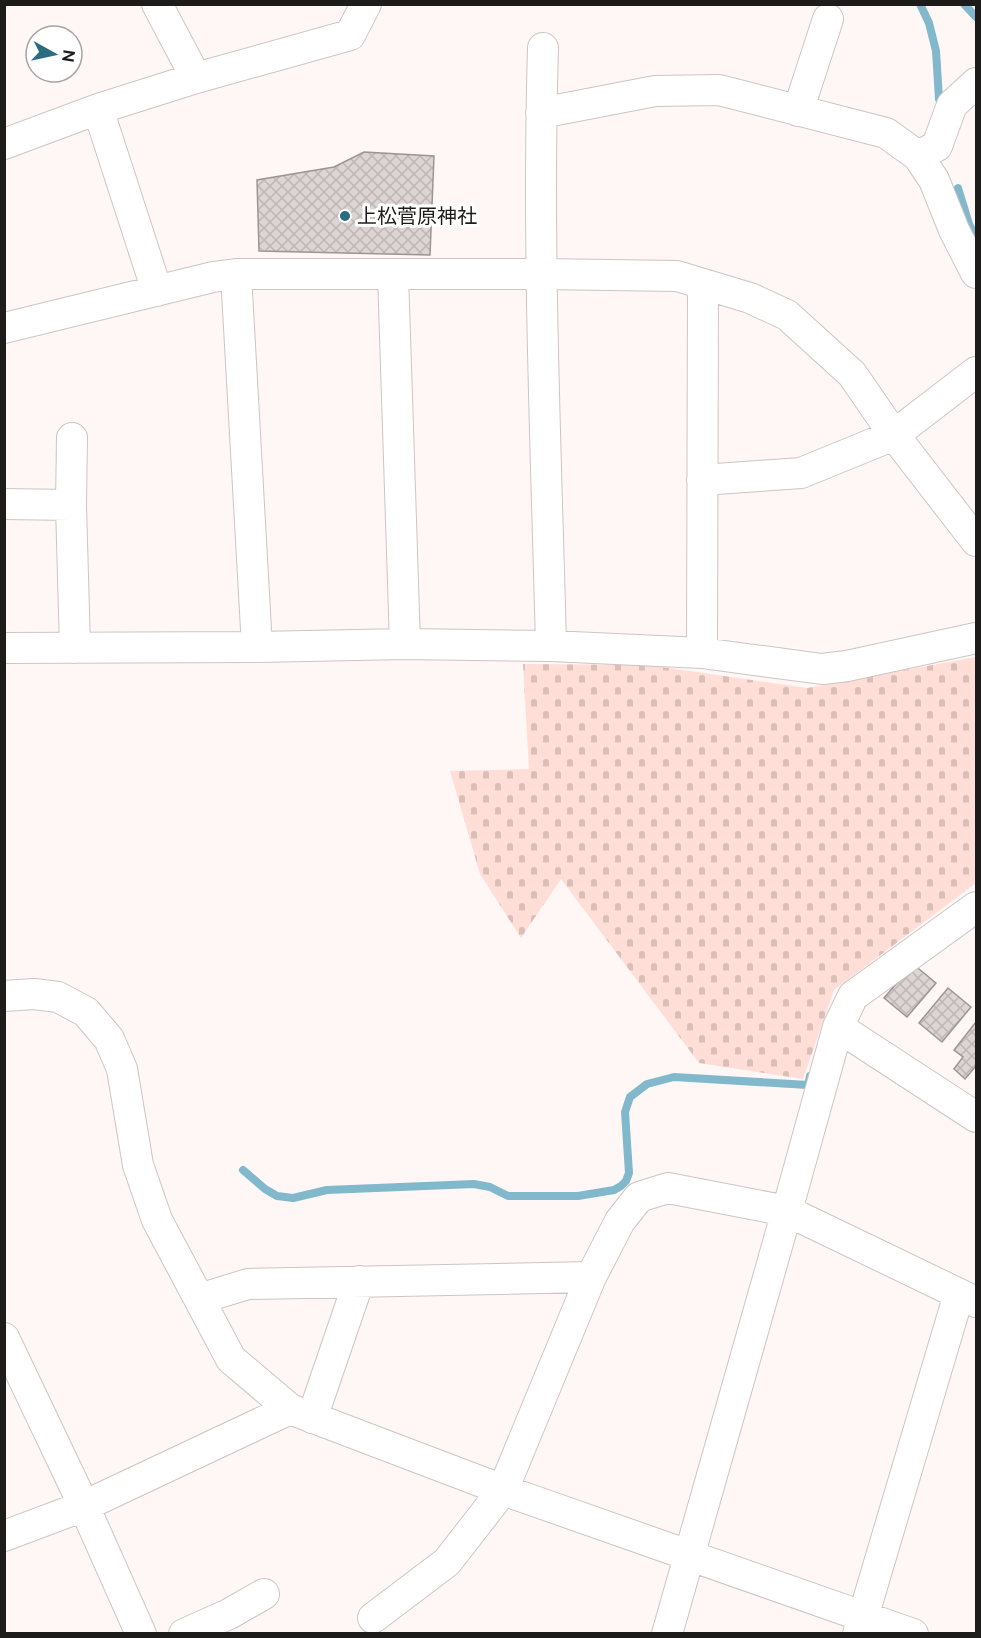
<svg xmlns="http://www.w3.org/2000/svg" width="981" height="1638" font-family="'Public Sans','Noto Sans JP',sans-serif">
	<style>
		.cemetery { fill: url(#cemetery-stones) }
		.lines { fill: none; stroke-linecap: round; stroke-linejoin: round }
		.stream { stroke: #81b8cb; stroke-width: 8 }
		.building { fill: url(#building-cross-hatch); stroke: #9c9594; stroke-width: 1.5 }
		.minor-casing { stroke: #ccc5c4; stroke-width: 32 }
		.minor { stroke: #fff; stroke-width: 30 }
		.poi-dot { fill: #2b6c7f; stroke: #fff; stroke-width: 2 }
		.labels { text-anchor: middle; stroke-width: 6; stroke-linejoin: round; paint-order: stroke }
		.poi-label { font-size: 20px; fill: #1e1c1b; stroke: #fff; text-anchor: start }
	</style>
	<defs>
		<pattern id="cemetery-stones" width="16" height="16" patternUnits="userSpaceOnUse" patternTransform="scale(1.5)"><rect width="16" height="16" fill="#ffded7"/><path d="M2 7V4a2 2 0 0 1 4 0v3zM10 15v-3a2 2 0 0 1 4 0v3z" fill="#dabeb8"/></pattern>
		<pattern id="building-cross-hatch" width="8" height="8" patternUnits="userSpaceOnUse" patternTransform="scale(1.5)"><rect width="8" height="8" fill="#dcd5d4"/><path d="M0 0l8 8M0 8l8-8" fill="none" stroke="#bcb6b5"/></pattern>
	</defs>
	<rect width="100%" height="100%" fill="#fef7f6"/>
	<path class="cemetery" d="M976,657V883L834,990L803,1079L699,1063L561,879L521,938L480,874L450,771L529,769L523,664L648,665L807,688Z"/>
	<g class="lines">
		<path class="stream" d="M920,4L929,23L936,51L939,99
			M964,4L976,17
			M958,188L969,224L976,238
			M243,1170L265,1189L277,1196L293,1198L327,1190L474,1184L490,1187L508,1196H578L614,1190L621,1186L626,1181L629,1173L625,1112L630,1097L647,1084L674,1077L808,1085L810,1076"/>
	</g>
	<path class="building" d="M364,152L434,156L430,255L259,251L257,180L334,167Z
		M913,964L936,983L907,1017L884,998Z
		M948,988L971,1007L942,1042L919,1023Z
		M976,1022V1066L965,1079L954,1069L963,1057L954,1050Z"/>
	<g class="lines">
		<defs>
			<path id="minor" d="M157,4L196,78
				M543,48C537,247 546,447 551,646
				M98,109L157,291
				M798,111L828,19
				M541,113L655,91L719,90L886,133L918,156L934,180L954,230L976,273
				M4,144L98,109L196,78L350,35L366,4
				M918,156L937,146L952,105L976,83
				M236,274L257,647
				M393,274L405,644
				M4,328L213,277L236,274H542L677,276L750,298L787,315L852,374L894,435L976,541
				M72,438L71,505L75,648
				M702,480L801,473L894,435L976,372
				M4,504L71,505
				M4,648L257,647L405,644L551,646L702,653L822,669L847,666L976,638
				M702,653L703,284
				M4,996L34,994L58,997L86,1012L109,1039L122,1069L138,1165L157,1220L231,1359L290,1409L503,1490L913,1634
				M838,1027L976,1117
				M199,1299L248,1284L591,1277
				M4,1338L84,1506L141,1634
				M312,1418L359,1281
				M4,1536L84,1506L290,1409
				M373,1618L447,1562L503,1490L591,1277L620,1221L639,1197L668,1188L787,1211L976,1302
				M184,1634L229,1614L264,1594
				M667,1634L787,1211L838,1027L853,996L976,907
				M858,1634L959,1294"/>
		</defs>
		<use href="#minor" class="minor-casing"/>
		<use href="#minor" class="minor"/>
	</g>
	<circle class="poi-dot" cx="345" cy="216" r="6"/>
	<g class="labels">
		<g class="poi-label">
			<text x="357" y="223">上松菅原神社</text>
		</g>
	</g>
	<rect width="981" height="1638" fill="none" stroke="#1e1c1b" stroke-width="12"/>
	<g transform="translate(54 54) rotate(98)"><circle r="28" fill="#ffffff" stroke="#a5a4a4" stroke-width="1.5"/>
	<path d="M0-4.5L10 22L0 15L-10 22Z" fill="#2b6c7f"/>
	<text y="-9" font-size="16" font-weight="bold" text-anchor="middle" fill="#1e1c1b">N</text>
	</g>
</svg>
